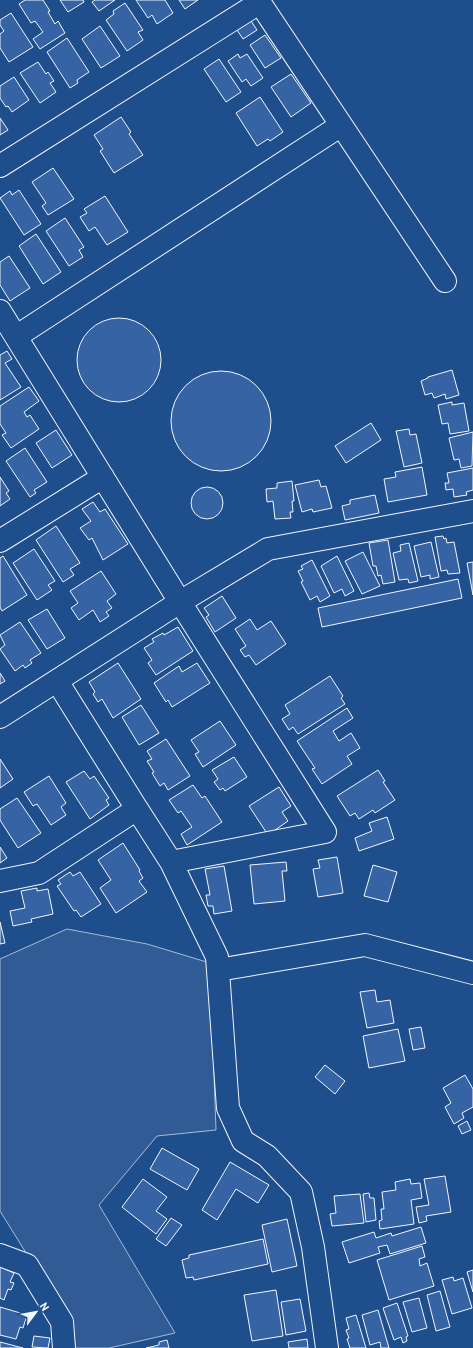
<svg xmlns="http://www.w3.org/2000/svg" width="473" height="1348" font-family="Barlow,sans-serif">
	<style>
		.built { fill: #305b95; stroke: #a8bbd7 }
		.building { fill: #3563a3; stroke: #f2f6ff }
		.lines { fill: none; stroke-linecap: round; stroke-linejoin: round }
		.minor-casing { stroke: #f2f6ff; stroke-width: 24 }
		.minor { stroke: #1f4e8c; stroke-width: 22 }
	</style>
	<rect width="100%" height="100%" fill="#1f4e8c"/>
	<path class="built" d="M67,929L147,944L210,963L216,1130L157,1136L99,1205L175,1333L109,1348H71L28,1256L0,1211V959Z"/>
	<path class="building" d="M25,0H43L50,11L48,12L55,24L58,21L65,33L40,49L33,39L43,32L35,21L31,23L19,4Z
		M60,0H83L84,2L68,12Z
		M95,0H115L99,11L92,2Z
		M136,0H165L173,13L157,24L152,15L148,18Z
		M179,0H198L185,9Z
		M125,3L143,30L138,32L143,40L127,51L106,20L114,14L113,11Z
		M11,13L33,47L9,62L0,48V34L4,31L0,25V20Z
		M251,21L257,30L243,39L237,30Z
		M100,26L120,56L101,68L82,39Z
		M265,35L281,58L265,68L250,45Z
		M67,38L89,72L77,80L78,83L70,88L47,52Z
		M238,54L240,58L247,54L263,78L251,86L246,79L242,82L228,61Z
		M219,59L241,92L226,102L204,69Z
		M38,62L46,74L48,72L54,81L50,83L56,92L40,103L20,73Z
		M291,74L311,103L291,117L271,87Z
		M14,77L29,100L12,112L8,106L6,107L0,98V86Z
		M260,97L283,132L270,141L268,139L257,146L236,113Z
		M121,117L131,132L129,134L143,155L114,173L100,151L103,149L94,135Z
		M0,118L8,130L0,135Z
		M53,168L74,199L48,215L42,206L46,203L32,182Z
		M19,190L41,224L24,235L0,198L10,191L12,195Z
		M105,196L128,232L107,245L95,227L89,231L80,217L87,213L84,209Z
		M65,218L84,247L79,250L83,257L69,266L46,231Z
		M36,234L61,272L43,284L19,246Z
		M9,256L30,288L10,301L0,285V262Z
		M77 360a42 42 0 1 1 84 0a42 42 0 1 1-84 0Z
		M7,351L12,359L5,363L21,387L0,400V355Z
		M452,370L459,395L446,399L445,394L434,398L432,393L425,395L421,381L428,378V377Z
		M171 421a50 50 0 1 1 100 0a50 50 0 1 1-100 0Z
		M29,387L39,401L24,412L27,417L30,415L39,429L11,448L2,435L6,433L0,424V406Z
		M452,402V405L464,403L469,431L450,434L448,423L442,424L438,405Z
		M371,423L381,440L346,463L335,446Z
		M409,429L410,435L416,434L422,463L404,467L396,431Z
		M56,430L72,455L52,468L36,443Z
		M473,432L472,466L461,468L459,459L454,460L449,438Z
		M25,448L47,482L34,490L36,493L30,497L6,461Z
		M422,467L427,495L388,502L384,479L396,477L395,472Z
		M473,468V490L466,492L467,495L454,497L453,489L446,490L445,483H449L447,473Z
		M0,477L9,491L6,493L10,499L0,506Z
		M319,480L321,487L326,486L332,508L313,512L312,509L302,512L295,485Z
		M292,481L294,501H292L293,512H290L291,518L275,519L273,501L267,502L266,489L277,488V483Z
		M191 503a16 16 0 1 1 32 0a16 16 0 1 1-32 0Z
		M375,495L379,513L345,520L342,506L350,504V500Z
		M93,502L100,512L105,509L128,544L103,560L92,538L89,540L80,528L91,521L82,509Z
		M56,526L80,563L70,569L74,575L63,582L36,540Z
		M443,536L444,539L446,538L447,543L454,542L460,573L448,574L447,570L441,571L435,537Z
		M388,540L395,582L383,584L381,575L378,576L376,566H373L369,543Z
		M431,542L439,577L430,579V575L421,577L414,546Z
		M409,543L418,581L409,583L408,579L399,580L393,553L401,551L400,545Z
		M34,549L55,581L48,585L52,590L37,600L13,563Z
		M363,552L380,586L362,594L345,561Z
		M3,556L27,595L2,611L0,607V558Z
		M337,556L354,591L345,596L342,589L334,593L321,566Z
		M312,560L330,596L320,602L317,596L310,600L301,582L303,581L298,571L303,569L301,566Z
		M473,562V595L467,563Z
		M101,571L116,594L107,601L112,608L106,612L109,616L100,622L93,610L79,620L71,608L78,603L70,591Z
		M458,579L462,598L322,627L318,608Z
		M222,596L236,618L215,632L206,617L209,615L204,608Z
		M47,609L65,638L47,649L28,620Z
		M250,619L257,630L271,621L286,644L256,665L249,655L245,657L240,650L246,646L235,629Z
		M20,622L41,653L30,660L32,663L25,668L23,665L15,671L0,649L5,645L0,635Z
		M178,627L193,651L156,675L148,663L152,660L144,648L154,642L152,639L163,633L164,635Z
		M118,663L141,699L113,718L102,699L98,702L93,694L95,692L89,682Z
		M197,663L210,683L172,707L168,700L166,702L154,683L179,666L182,672Z
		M0,673L5,681L0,684Z
		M330,676L343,696L341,698L345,704L298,734L293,727L289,730L282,719L290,714L285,705Z
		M141,705L159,733L139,745L122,717Z
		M347,708L353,718L333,731L339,741L351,733L360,748L347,756L352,764L322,784L312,769L315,768L297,741Z
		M220,721L236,745L203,767L195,754L199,752L191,740Z
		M166,739L190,776L168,790L164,783L160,786L152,773L154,772L147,761L152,759L147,751Z
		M234,757L247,777L225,791L223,788L220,790L214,782L218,779L212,770Z
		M0,759L13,779L0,788Z
		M378,770L385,781L383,782L395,800L375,813L373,810L359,819L355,813L350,816L337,796Z
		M84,771L90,779L94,776L109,798L106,800L109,805L90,819L66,782Z
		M49,776L66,803L61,807L66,815L51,825L37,804L33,806L24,792Z
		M193,785L202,798L205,796L222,822L187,845L181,834L192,827L181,811L178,813L169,800Z
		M279,787L291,806L282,812L288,821L268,835L249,806Z
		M17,798L41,833L18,848L0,820V809Z
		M387,817L394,839L359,851L355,838L372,831L369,823Z
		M123,843L140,870L139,871L143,878L139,881L147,892L116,913L100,888L111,880L98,860Z
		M0,847L7,858L0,863Z
		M337,857L343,893L318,897L313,869L320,868L318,860Z
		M286,862L287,871H282L285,901L254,904L250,865Z
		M373,865L397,872L388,902L364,896Z
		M224,866L232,911L214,914L213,906H208L206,895H210L205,869Z
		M70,872L73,876L80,872L101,904L81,917L76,910L74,911L57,886L61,884L58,880Z
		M37,888V891L48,889L53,914L31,919L32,922L13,926L10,911L25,908L21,891Z
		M0,922L5,943L0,944Z
		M375,990L377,1002L390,1000L394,1023L367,1028L360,992Z
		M421,1027L425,1048L413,1050L409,1029Z
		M398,1029L405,1061L369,1068L363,1036Z
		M325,1065L345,1081L335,1094L315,1077Z
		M465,1075L473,1089V1107L462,1113L464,1118L454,1124L445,1107L451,1103L443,1088Z
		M467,1121L471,1130L462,1134L458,1126Z
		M162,1148L199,1169L187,1190L150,1169Z
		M230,1162L269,1185L258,1203L236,1189L217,1220L202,1210Z
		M445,1176L451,1212L426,1216L427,1221L419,1223L416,1207L429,1205L424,1179Z
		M143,1179L167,1197L156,1211L167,1219L156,1234L122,1207Z
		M410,1179L411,1184L420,1183L422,1198L411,1200L414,1224L380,1229L379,1221L382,1220L381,1209H384L382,1192L396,1190L395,1182Z
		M369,1193L370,1198H374L376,1220L366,1222L363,1194Z
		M360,1194L364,1223L332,1226L330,1214L336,1213L334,1196Z
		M171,1218L182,1225L166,1246L156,1239Z
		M287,1219L297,1266L272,1272L262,1225Z
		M421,1227L426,1243L390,1254L387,1245L378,1247L380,1253L349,1263L342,1242L374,1232L376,1238L391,1233L392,1236Z
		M263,1239L268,1264L194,1280L193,1277L186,1278L182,1260L189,1258V1255Z
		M422,1246L425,1257L419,1259L420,1266L427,1263L434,1286L389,1300L377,1260Z
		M0,1267L14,1273L10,1282L14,1283L11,1290L8,1289L4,1300L0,1298Z
		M473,1270V1292L467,1272Z
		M453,1277L454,1281L463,1278L472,1308L452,1314L442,1280Z
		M276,1290L283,1336L252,1341L244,1295Z
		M440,1291L450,1327L436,1331L427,1295Z
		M419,1298L427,1328L412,1332L403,1302Z
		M300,1299L306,1331L286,1335L281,1302Z
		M397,1303L408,1336L406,1337L407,1341L403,1343L401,1337L394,1340L383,1308Z
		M0,1307L27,1315L23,1328L20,1327L16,1339L0,1335Z
		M378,1310L389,1348H381L380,1342L370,1345L362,1315Z
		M356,1315L366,1348H350L347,1339L349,1338L346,1330L349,1329L346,1318Z
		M34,1336L50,1338L48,1348L32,1347Z
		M307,1339L308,1348H289L288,1342Z
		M167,1340L169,1348H146L159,1345V1342Z
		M0,1342L23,1348H0Z"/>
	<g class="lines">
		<defs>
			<path id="minor" d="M258,0L445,281
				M0,166L259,3
				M0,311L180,602L325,832L171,862
				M17,336L340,126
				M0,541L103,477
				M57,681L137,809
				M0,717L180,602L268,549L473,511
				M0,881L39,873L137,809L171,862L217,957L228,1108L243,1141L267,1156L301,1192L313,1247L327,1348
				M218,970L365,945L473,973
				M0,1255L27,1265L62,1322L64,1348"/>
		</defs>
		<use href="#minor" class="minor-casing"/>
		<use href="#minor" class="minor"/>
	</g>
	<g transform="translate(36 1312) rotate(58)" stroke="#1f4e8c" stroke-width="3" paint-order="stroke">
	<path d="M0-3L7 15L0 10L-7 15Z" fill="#f2f6ff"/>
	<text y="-6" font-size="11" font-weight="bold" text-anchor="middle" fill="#f2f6ff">N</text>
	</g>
</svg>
